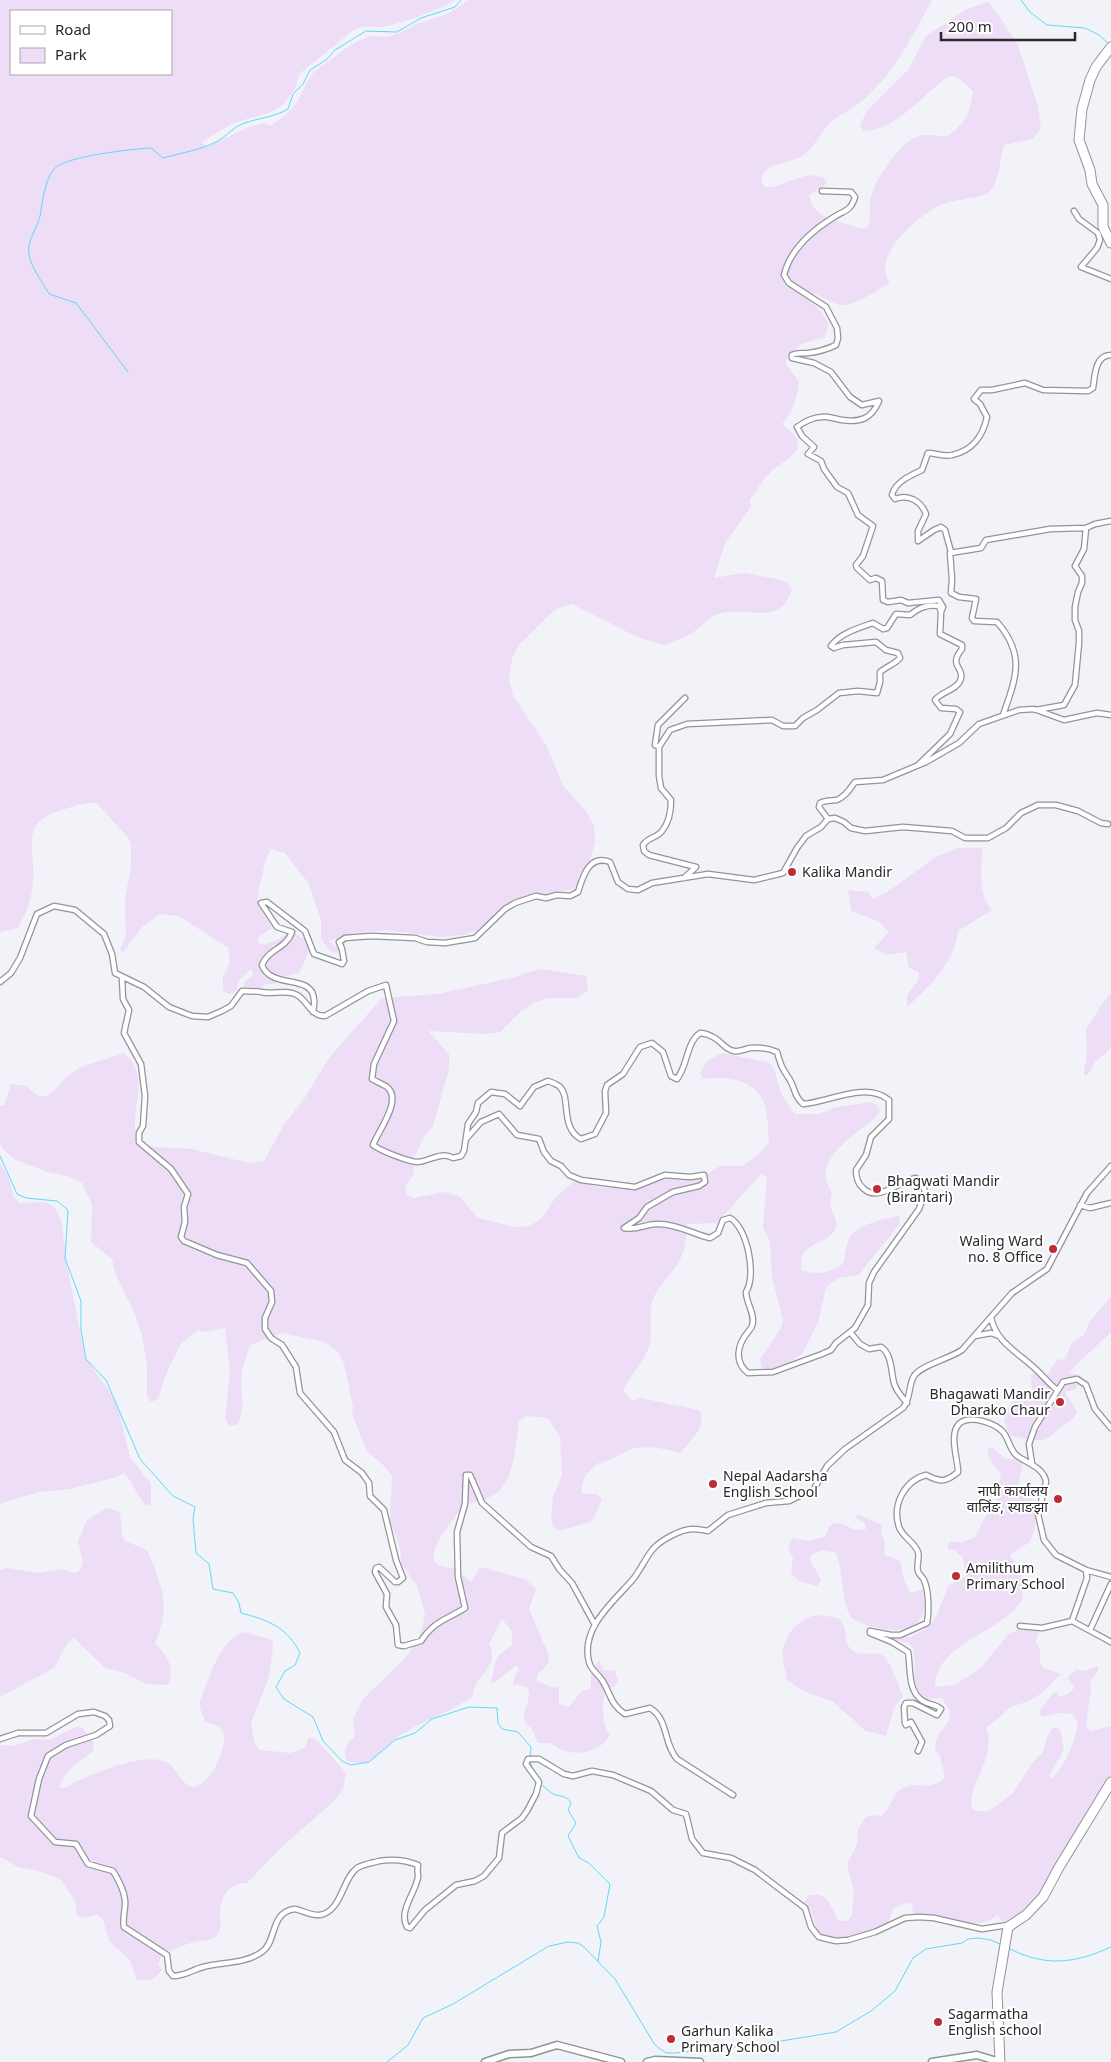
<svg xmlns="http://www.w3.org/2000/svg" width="1111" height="2062" font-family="'Noto Sans','Noto Sans Devanagari',sans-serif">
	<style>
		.green { fill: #edddf6; fill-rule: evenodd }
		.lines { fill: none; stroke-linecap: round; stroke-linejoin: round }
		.stream { stroke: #61d7fb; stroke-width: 1 }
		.street-casing { stroke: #929499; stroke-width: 7 }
		.secondary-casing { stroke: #929499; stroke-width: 9 }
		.highway-casing { stroke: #929499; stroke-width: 11 }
		.street { stroke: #fff; stroke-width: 4.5 }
		.secondary { stroke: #fff; stroke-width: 6 }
		.highway { stroke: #fff; stroke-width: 9 }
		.poi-dot { fill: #bd2d35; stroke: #fff; stroke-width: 2 }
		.labels { text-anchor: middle; stroke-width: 4; stroke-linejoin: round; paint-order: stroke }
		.poi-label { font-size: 14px; fill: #29292b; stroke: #fff; text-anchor: start }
	</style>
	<rect width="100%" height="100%" fill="#f1f3f8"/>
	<path class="green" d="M0,0H455C443,9 396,25 382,27C372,27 364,25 355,29L299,74L295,89L283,105L269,113L233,123L202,142L207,147L249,127L264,123L270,126L286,115L298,101L308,80L314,72L345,49L358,41L372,36L387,37L400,33L416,24L445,15L469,0H932C912,37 894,74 861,102C851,110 838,115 829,124C821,133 815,145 806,153C792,166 763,160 761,181L765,187H773L808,175L823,177L827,183L809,195C812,220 842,221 861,229L868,227C872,217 868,207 871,196C876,179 901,140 919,136C927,133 938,136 946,137C966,123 969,115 973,91L957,77L950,76C922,93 900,129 864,131L860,126L866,112L908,70L926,36L965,10L988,2L997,13L1018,45L1038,107L1041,128L1033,139L1004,145C1000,158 1000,183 989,192C980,199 952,199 938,206C917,217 870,257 890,283C879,289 853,307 841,305C825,301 818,291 800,291L821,311L829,324L824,338L803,343L787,357L786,365L799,381C798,395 792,414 782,424C818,451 784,457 766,477C760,484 755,493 750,500L751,507L725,543L714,578L744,573L782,580L788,583L792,590C778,629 747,604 718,614C709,617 704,624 696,630C688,637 675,640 665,645L637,637L572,604L558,608L552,612L519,645L512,658L509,680L513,695L546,745L563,785L587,813L594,826L595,841L590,862L579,875L578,883L574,889L516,899L481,929L463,935L441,937L385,930L349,934L329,941L341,950V954L330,951L321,939V920L309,884L285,853L271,849C264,862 265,863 262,876C255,906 256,902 272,928L257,938L260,945C273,943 281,937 292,932L307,941L309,952L299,973L285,976L267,974V978L274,980L275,984H265L262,988L244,987V982L253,975V971L250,970L240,979L235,993L228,994L223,990V977L230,963L228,948L179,916L160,914L142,927L123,952L120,950L126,936L125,898L131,867V844L128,837L96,803C85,802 75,806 65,809C19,821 35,845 33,880C32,898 27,912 18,928L0,932ZM11,11H171V74H11Z
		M957,848H982C982,868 977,894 992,910L958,931C955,962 929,987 907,1007V995L918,981L919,972L909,968L906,952L886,955L874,948L889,932L878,921L851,911L848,890L868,892L873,899L889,891L934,858Z
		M540,969L586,976L588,990L576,998H547L534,1003L521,1011L500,1032L486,1034L428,1031L449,1054V1069L433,1126L424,1137L413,1160L414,1173L405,1188L407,1195L414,1198L444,1192L459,1196L478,1218L515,1227L530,1226L543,1217L555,1198L574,1181L603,1188L627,1187L636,1189L657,1180L702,1178L720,1166H742L760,1153L769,1141C768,1130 768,1117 765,1106C758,1080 727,1075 704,1079L700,1073L708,1060L722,1053L767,1062L773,1066L782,1095L795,1114H819L833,1108L870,1102L877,1105L880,1111L876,1117C856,1134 808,1163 832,1192C831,1197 830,1204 831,1208C832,1215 838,1220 836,1227C831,1246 795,1240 802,1270C817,1276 830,1272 843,1264C845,1256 846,1245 850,1237C856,1225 886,1218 899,1216L900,1224L858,1275L838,1278L826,1287L818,1323L802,1354L783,1366L763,1374L760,1359L781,1328L783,1320L772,1278L770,1241L763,1228L767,1177L761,1174L717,1223L687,1224C686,1234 686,1246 682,1255C675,1273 657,1284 652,1303C648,1318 654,1334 648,1349C642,1365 629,1375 623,1391L633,1401L640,1398L699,1410C708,1427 691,1440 680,1453C667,1449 651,1446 637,1448C627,1449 621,1455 612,1459C608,1462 601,1461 597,1464C587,1471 580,1482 582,1494H597L602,1499L594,1518L589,1522L560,1531L553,1527L551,1520L553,1497L562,1475L560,1437L548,1418L526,1416L519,1421C516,1442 515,1472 501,1489C494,1498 476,1502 465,1504C457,1515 423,1552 437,1564C441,1567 447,1566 452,1568C459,1570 465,1577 471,1582L480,1567L525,1579L536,1589L529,1609C532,1617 549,1653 549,1658C549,1669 535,1670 537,1681L553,1688L559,1686V1704L569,1707L581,1692L591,1688V1673L599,1660L603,1670L615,1671L618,1681L614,1687L607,1688C601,1700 601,1724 610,1735C598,1756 568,1758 551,1743H538C536,1739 535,1735 533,1731C530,1726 525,1725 524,1718C522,1709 542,1683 514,1685L513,1682L519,1668L516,1666L513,1668L494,1683H491L497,1657L512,1645V1631L502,1619L489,1644C501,1667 473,1676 473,1696C447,1715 416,1722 391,1742C384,1748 375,1759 366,1762C360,1763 354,1763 347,1761C342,1749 347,1744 355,1736L353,1719L363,1699L406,1657L416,1643L422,1629L425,1614L417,1586L401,1563L400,1548L390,1521L392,1476L383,1465L367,1451L352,1414L353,1407L344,1363L337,1351L325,1342L282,1333L250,1345C247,1354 244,1363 242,1371C238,1391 248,1405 237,1425H229L225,1419L230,1372L225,1328L204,1332L198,1330L181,1344L167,1372L158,1399L151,1402L147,1396V1364L142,1335L135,1314L115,1273L112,1259L91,1242L92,1204L82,1183L68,1176L47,1172L14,1159L3,1149L0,1142V1105H4L11,1084L26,1086L37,1095L44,1097L51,1093L68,1076L81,1067L124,1053C150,1077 133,1100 135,1127C135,1133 138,1139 139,1146L192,1149L249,1163L264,1161L285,1123L304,1099L329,1058L382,998L437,994L511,978Z
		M1111,994V1048L1095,1062L1088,1074L1085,1076L1084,1072L1087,1055L1086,1029C1095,1018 1100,1003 1111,994Z
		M0,1163L8,1176L14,1198L20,1203L43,1202L50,1204L56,1209L62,1223L66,1260L85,1357L107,1388L118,1407L130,1457L151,1484V1506L144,1504L125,1473L113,1478L70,1489L39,1492L0,1504Z
		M1111,1297V1332L1069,1372L1082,1377C1079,1388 1075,1390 1065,1392L1077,1411C1074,1420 1068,1422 1061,1427C1056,1431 1053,1435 1048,1438C1040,1443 1019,1438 1010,1435C1002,1420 1003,1415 1012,1402L1022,1400L1032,1393L1031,1375L1041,1371L1047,1375L1057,1360L1065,1359L1072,1343L1084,1335L1090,1321Z
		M992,1447L1005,1459H1020L1023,1461L1017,1493L1038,1502L1035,1528L1030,1542L1012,1553L1010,1556L1021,1569L1023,1598C1004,1633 936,1641 935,1687L954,1685L980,1669L1008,1635L1019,1629L1039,1631L1036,1641L1040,1651V1662L1044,1668L1061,1674L1042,1693L1029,1701L1011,1707L986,1728C999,1759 961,1791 974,1811H989L1014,1792L1032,1763L1043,1752L1047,1737L1053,1727L1060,1729L1064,1750L1049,1776L1053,1778C1068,1758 1073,1748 1078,1723L1072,1714L1058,1713L1041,1717L1040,1710L1053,1693L1057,1692L1058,1695L1062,1697L1072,1691L1074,1687L1068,1679L1069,1676L1077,1669L1084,1671L1098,1666V1670L1090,1682L1091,1689L1086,1725L1090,1731L1111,1726V1775L1080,1829L1034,1902L1008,1922L1001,1921L998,1915C994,1917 989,1921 985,1922C969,1926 935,1916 916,1915L913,1912L912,1904L905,1903L893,1909L889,1921L880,1928L845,1938L826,1937L818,1932L811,1911L804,1902L810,1895C831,1892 830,1908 839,1921H847L852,1916L854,1893L847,1864L857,1844L858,1829L866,1817L874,1815L881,1816C891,1809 893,1792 903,1788C919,1781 931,1792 945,1777L940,1756L935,1750C936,1732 943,1732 950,1718L949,1710L942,1698L928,1699L921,1697L914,1680L915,1662L913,1648L908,1643L889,1638L911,1637L928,1627L937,1615L948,1586L966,1576L963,1558L957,1553L956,1550H949L947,1547L950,1541L962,1543L975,1537L988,1512L1001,1494L999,1483L1001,1472C994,1468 987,1457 988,1449Z
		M106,1508L120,1512L122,1534L125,1541L147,1550C162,1585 171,1606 155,1643C166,1655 176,1667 168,1685L146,1684L125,1673L105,1668L74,1638L68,1642L54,1668L0,1697V1570L8,1568L39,1573L61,1569L75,1573L81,1569L83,1562L78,1541L87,1520Z
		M857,1514L882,1525L881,1532L885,1542L884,1553L887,1556L900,1561C903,1573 903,1584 911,1593L924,1589C922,1600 927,1610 920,1619C914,1627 905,1630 896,1630C887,1631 855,1624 850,1616C840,1595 844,1573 836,1553C825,1549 817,1549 809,1558L821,1580L817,1586L799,1581L791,1573L793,1558L788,1548L792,1538L807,1541L825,1537L829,1526L835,1523L843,1524L853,1529L865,1530L866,1527L865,1523L856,1518Z
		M816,1615C823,1616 833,1616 839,1619C849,1626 842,1642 852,1650C861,1657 872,1651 882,1655C890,1659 899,1687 903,1696L894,1708L886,1736L866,1731L832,1701L805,1692L787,1680C786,1672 782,1661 783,1652C784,1634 800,1618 816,1615Z
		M244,1632L272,1640L273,1647L269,1677L251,1723L255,1744L260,1750L290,1753L305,1748L309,1737L317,1740L346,1773L343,1789L335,1800L284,1845L247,1883C231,1882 222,1895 220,1910C218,1921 225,1925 216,1936C210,1942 201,1940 194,1942C183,1945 175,1950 164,1952L158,1964L162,1970L152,1980H137L130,1960L109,1941L103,1919L97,1915L83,1918L77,1916L75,1901L60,1879L39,1871L18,1867L0,1857V1745L13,1746L34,1739L49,1740L76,1727L83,1728L94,1744L93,1751L70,1769L58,1787L65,1788C84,1776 145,1751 166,1762C177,1767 182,1787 194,1787C210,1786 231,1743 222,1730C219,1725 211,1724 205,1722L200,1708V1701C209,1679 220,1638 244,1632Z"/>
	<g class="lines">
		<path class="stream" d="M1021,0L1030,12L1047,25L1085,28L1099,35L1109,44
			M128,372L76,303L49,294C41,279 26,262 29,245C31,235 38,226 40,216C43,201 44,182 54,169C65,156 133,149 151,148L163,158C181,153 201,150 218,141C226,136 232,129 240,125C255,118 273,118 288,109L293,94L303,84L310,70L326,60L335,50L366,31L397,32L421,18L455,7L461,0
			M0,1156L17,1194L26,1198L57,1201L68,1210L65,1258L81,1301V1330L86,1359L106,1380L140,1459L173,1496L195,1507L193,1519L196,1553L209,1564L213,1589L233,1593L239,1603L241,1613C268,1620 287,1627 300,1653L295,1665L285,1671L276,1687L284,1699L313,1717L323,1741L342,1761L351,1765L369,1762L395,1740L415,1733L432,1719L469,1707L497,1708L498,1723L502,1729L518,1732L531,1747L530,1756
			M530,1760L533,1771
			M540,1783C544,1787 549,1791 553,1794C561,1797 566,1795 571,1803L568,1810L576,1823L568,1836L579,1858L589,1863L610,1884L604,1917L597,1926L601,1942L598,1961
			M1008,1948C1045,1967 1074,1964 1111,1947
			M387,2062L408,2045L423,2018L453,2004L549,1946L568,1942L578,1943L584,1947L615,1979L655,2045L666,2053H675L769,2043L836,2032L871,2011L895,1991L913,1958L926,1949L962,1943L968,1939L978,1938L991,1940L1002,1945"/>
		<defs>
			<path id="street" d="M822,191L851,192L855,197C851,211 845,210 834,217C813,230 790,250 784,275L789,283L826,307L837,328L838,338L836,345C828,349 817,352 808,353C802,354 798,352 792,355V358L814,363L831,372L850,397L862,405L879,401C872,418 861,423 842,420C835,419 829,416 822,417C813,417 804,422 797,427L802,436L814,447L808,454L821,461L824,469L837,487L848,493L858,515L873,526L863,556L856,565L857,568L870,580L876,578L882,581L883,600L888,602L901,600L908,603L939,600L943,607L941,612
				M1074,211L1079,219L1098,233L1100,240L1097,248L1081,267L1111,279
				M951,552L945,530L941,527L934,530L918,541V531L926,514C921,501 909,494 895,499L892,495C895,482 911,475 922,470L928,453C935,453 945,457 952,455C972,451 983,436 987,417L980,404L974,399L981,390H992L1025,383L1043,390L1088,391L1093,388C1095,375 1095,355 1111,355
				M685,698L658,725L655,745L659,747L670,730L687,724L772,720L783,726H795L803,718L817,710L839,693L858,691L877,693L880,682V672C887,666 894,665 900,658L898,653L886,650L876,642L843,645L834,648L831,646C840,633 859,628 873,623L883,629L887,628L896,614L910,615C919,608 927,604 939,606L941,612L940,634L962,645V649C947,667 966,667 960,681C956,690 941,692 935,700L941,708L956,709L960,712L950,734L918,765
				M1036,710L1064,705L1075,685L1079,643V631L1075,620V607L1078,592L1082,583V576L1075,566L1084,549L1086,528L1095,524L1111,521
				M1003,715C1016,678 1026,655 997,622L974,621L972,618L976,599L959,597L951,593L952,579L950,553L981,548L986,540L1050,529L1086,528
				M659,747V776L661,788L671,800C671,810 669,823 662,831C657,838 648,837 643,845L644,851L649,855L696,867L684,878
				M828,819L819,807L820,803C826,800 831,801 837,800C845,797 850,789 855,782L883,780L926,762L959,743L979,724L1019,710L1034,709L1064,720L1097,713L1111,715
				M122,978L123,999L129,1010L124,1033L141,1064L145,1096L143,1126L139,1133V1142L171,1169L188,1194L184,1207L185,1222L181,1237L184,1241L217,1255L247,1263L271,1291L272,1302L265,1318V1329L271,1338L282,1345L296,1367L300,1393L334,1432L345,1460L362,1473L369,1483L370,1496L384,1510L396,1560L403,1578L398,1582H395L379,1567L376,1568L375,1572L387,1594L386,1607L396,1625L398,1645L404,1646L421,1641C434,1621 446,1620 465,1608L458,1577L457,1532L465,1504L466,1475H470L482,1503L531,1547L551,1556L560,1570L572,1583L595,1625
				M0,982L11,973L20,958L37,914L54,906L75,910L104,934L112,954L115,973L144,987L169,1007L192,1016L208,1017L222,1011L231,1006L242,991C250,991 254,991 261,992C273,995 286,989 297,995C309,1002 310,1016 325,1016L368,991L386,985L394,1021L374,1064L372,1079C377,1082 383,1084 387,1087C403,1100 378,1131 373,1145C381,1151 409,1162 418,1162C430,1161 441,1151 453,1158L461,1156L464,1151L468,1124L476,1112L478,1103L491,1092L505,1094L520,1106L534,1087L548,1081C551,1082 556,1084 559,1086C572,1097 559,1127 581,1139L595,1134L606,1113L605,1091L607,1085L623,1074L640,1047L652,1043L663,1052L671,1076L677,1079C688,1065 686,1043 700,1033C720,1035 723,1050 734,1051C739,1052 745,1049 750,1048C760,1047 768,1048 777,1052C781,1066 782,1068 790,1080C796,1090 793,1095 803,1104C830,1102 865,1081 889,1100V1119L871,1137L866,1155L856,1170C856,1177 857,1183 863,1188C877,1203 900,1181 916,1178L923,1183L925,1193L919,1209L874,1272L869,1283L868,1305L855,1328L850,1332L860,1344L869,1349L881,1347C892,1354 891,1372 894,1383C896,1391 902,1397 907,1403
				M313,1012C313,1009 315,1004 314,1000C313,973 271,990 262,965C268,949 286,949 292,932L277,927L261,903L267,902L305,931L314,954L342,964L344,961L342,949L339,942L345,938L371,936L415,938L427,942L445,943L475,938L505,909L515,903L536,896L546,898L557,895L570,896L578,892C583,876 589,854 610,862L618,882L628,889L638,890L652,883L708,874L754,880L783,873L797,848L806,836L821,827L828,819L835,818L844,822L851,828L865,831L903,827L952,831L965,838H988L1006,828L1021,813L1038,805H1056L1078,811L1101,823L1108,824
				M466,1139L481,1122L499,1114L517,1135L539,1139L544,1152L551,1161L561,1166L569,1175L581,1180L635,1187L665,1175L690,1177L704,1175L705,1182L699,1186L673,1192L647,1207L639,1218L624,1228C637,1231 647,1223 659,1224C677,1224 693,1234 710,1238L718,1233L723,1220L730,1218C747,1227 757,1275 746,1292C746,1303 756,1315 752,1326C751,1329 750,1329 748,1332C737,1345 734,1362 748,1373L773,1372L822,1354L831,1350L836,1343L850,1332
				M1080,1205L1090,1208L1111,1203
				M991,1317C995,1340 1015,1351 1031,1365C1040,1372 1047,1382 1057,1390
				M975,1336L991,1333L999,1336
				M1032,1464L1029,1444L1035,1427L1063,1382L1077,1379L1086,1385L1095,1409L1111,1428
				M1072,1621L1087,1578L1086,1570
				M1020,1626L1042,1628L1072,1621L1111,1642
				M1090,1630L1111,1584
				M0,1739L18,1733H46L78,1714L94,1712L105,1716L109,1720L110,1726L96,1735L66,1745L48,1756L39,1779L31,1816L55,1842L76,1844L88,1864L113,1871C118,1879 124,1890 125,1900C126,1909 122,1918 124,1927L167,1955L169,1971L173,1976C185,1976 192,1970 203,1967C222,1962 247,1964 263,1951C277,1940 270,1913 294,1909C303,1910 310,1916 320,1915C342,1911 342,1879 357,1868C364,1864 372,1863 379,1861C392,1859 406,1860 418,1865C417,1869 418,1873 418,1877C416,1892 398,1911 407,1927L410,1928L425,1910L456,1885L475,1881L484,1876L499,1858L502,1833L522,1818L527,1811L536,1794L539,1782L526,1764L528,1759H539L564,1774L573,1776L592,1771L613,1775L651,1791L673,1810L686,1814L692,1839L703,1853L731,1858L755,1870L805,1908L811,1927L819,1937L836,1941L848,1940L875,1932L905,1918L919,1917L934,1918L982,1929L1008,1925
				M918,1751L922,1742L911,1722L906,1725L905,1723L904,1707L906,1703H913L937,1715L941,1709C936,1704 929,1705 923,1701C907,1691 911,1668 908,1652L892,1642L870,1633V1631L891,1635H900L927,1623C929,1612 929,1591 924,1580C923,1577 918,1574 918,1571C916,1565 920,1558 918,1552C914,1541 903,1538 899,1527C892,1505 904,1481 926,1475C940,1482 945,1483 958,1472C958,1459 948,1433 960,1423C971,1415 995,1423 1003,1432C1009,1439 1009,1448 1016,1455C1026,1463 1044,1467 1046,1482L1038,1514L1044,1540L1056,1555L1086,1570L1111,1577
				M733,1795L677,1759C663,1743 669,1720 650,1708L625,1714C610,1704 611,1694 602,1680C597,1673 591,1670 589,1662C580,1627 615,1601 634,1578C641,1569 646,1557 653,1549C661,1540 681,1529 693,1529C698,1529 703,1530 708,1531L728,1515L766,1503L789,1501L814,1489L827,1466L845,1449L903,1408C911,1399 908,1386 914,1376C921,1365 949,1359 962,1350L1012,1293L1047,1269L1087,1193L1111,1166"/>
			<path id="secondary" d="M485,2062L509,2054L531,2053L557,2045L621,2062
				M647,2062L655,2060L700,2062
				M932,2062L977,2055L1000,2062"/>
			<path id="highway" d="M1111,47L1096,67L1090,80L1082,109L1079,140L1090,170L1092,184L1103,205V227L1111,243
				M1000,2062L997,1992L1008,1927L1026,1915L1043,1897L1058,1869L1111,1782"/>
		</defs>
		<use href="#street" class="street-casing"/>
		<use href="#secondary" class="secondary-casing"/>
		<use href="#highway" class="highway-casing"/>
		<use href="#street" class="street"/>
		<use href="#secondary" class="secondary"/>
		<use href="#highway" class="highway"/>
	</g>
	<g class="poi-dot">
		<circle cx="792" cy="872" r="5"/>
		<circle cx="877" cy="1189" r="5"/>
		<circle cx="1053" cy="1249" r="5"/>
		<circle cx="1060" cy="1402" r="5"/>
		<circle cx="713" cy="1484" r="5"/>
		<circle cx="1058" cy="1499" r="5"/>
		<circle cx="956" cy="1576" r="5"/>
		<circle cx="938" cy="2022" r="5"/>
		<circle cx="671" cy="2039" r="5"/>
	</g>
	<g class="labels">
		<g class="poi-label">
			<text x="802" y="877">Kalika Mandir</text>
			<text x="887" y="1186">Bhagwati Mandir<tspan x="887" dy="16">(Birantari)</tspan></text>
			<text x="1043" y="1246" text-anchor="end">Waling Ward<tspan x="1043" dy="16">no. 8 Office</tspan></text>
			<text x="1050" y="1399" text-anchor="end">Bhagawati Mandir<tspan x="1050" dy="16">Dharako Chaur</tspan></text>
			<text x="723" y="1481">Nepal Aadarsha<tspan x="723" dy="16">English School</tspan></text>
			<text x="1048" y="1496" text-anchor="end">नापी कार्यालय<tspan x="1048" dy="16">वालिंङ, स्याङझा</tspan></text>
			<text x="966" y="1573">Amilithum<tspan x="966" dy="16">Primary School</tspan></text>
			<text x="948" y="2019">Sagarmatha<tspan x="948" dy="16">English school</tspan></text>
			<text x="681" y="2036">Garhun Kalika<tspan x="681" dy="16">Primary School</tspan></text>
		</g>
	</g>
	<rect x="10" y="10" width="162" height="65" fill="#ffffff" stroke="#a9a9aa"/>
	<rect x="20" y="26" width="25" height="8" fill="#ffffff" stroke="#a9a9aa"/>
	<text x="55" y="35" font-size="15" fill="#29292b">Road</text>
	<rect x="20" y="48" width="25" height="15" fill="#edddf6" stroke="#a9a9aa"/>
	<text x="55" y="60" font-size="15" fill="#29292b">Park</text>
	<path d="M941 32v8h134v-8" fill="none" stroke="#29292b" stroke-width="2.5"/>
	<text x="948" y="32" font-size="15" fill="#29292b" stroke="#ffffff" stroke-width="4" paint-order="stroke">200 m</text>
</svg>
